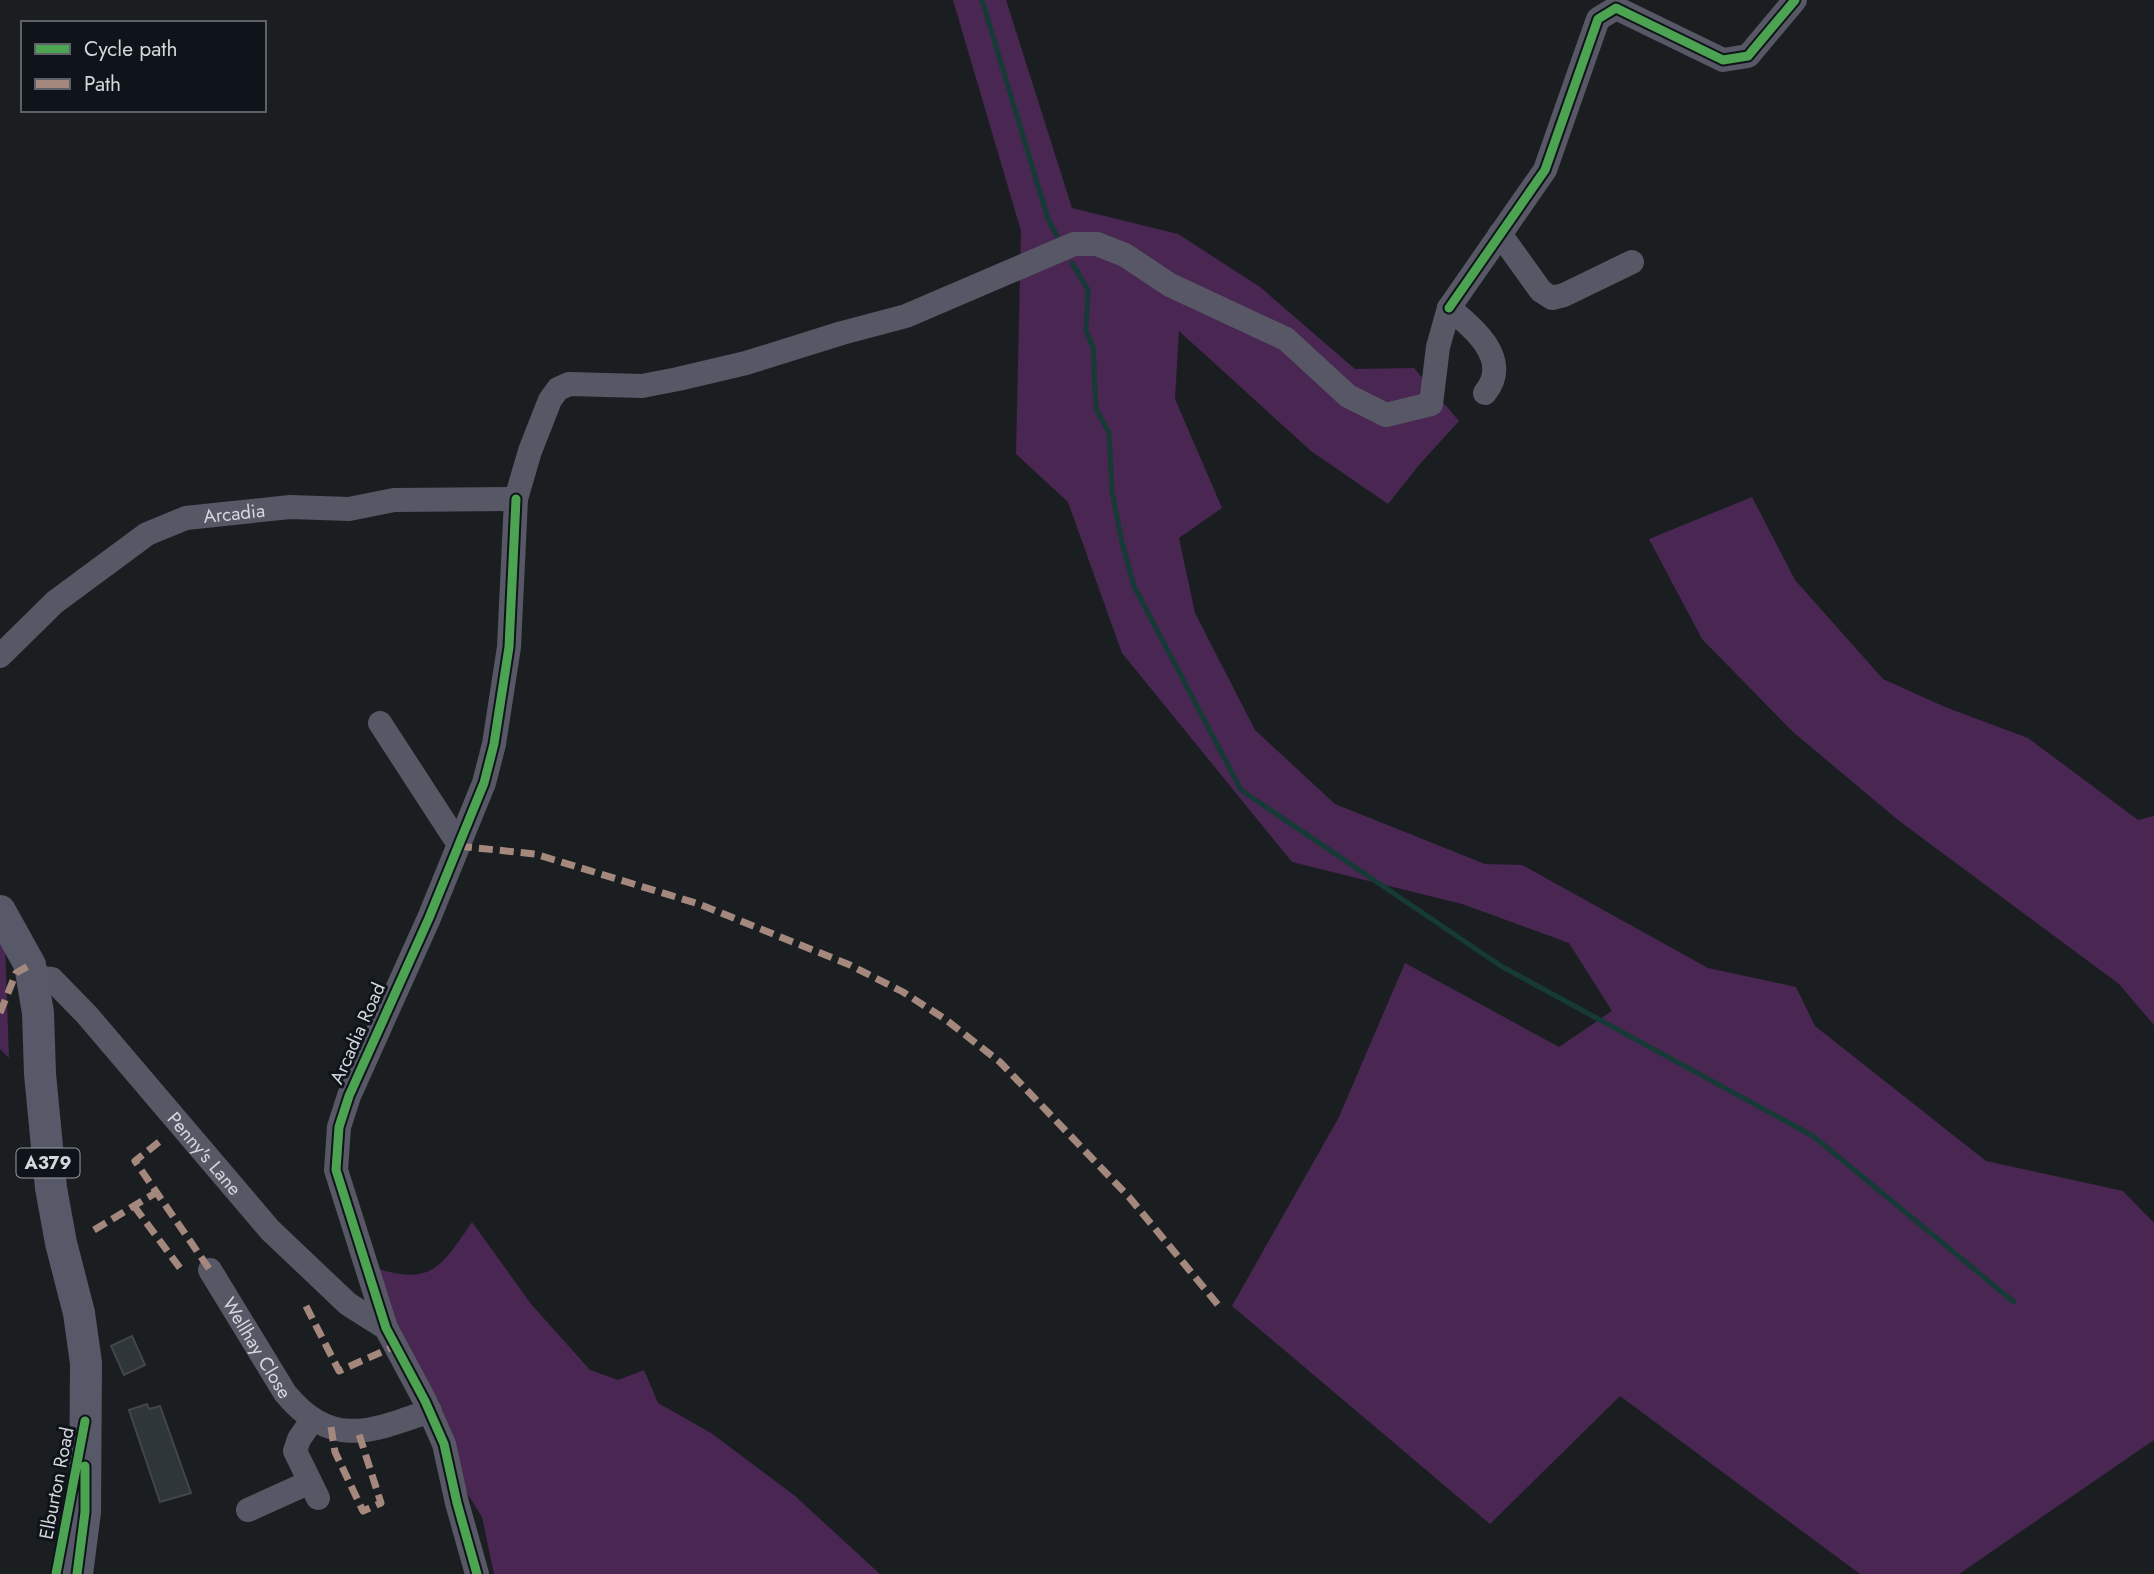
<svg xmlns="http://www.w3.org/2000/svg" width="2154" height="1574" font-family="Jost,sans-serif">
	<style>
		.green { fill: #492752 }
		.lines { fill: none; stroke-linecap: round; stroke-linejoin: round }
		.stream { stroke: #163a35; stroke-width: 5 }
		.building { fill: #2e363a; stroke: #434648; stroke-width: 2 }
		.minor { stroke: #575766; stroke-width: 24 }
		.major { stroke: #575868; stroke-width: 32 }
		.quiet { stroke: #a5887d; stroke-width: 7; stroke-dasharray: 14 7; stroke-linecap: butt }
		.cycleway-casing { stroke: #0f141a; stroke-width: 13 }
		.cycleway { stroke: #4ca352; stroke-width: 9 }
		.labels { text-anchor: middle; stroke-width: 6; stroke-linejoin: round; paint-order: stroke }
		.shield { fill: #0f141a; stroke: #999da2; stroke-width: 2 }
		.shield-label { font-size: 18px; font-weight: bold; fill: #d4d8dc }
		.street-label { font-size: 19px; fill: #d4d8dc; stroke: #0f141a }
	</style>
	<rect width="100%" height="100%" fill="#1b1e21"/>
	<path class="green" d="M953,0H1006L1072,208L1178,234L1260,287L1355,369L1414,368L1459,421L1419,465L1388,504L1311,451L1179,331L1175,399L1222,508L1179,538L1195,613L1255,730L1335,804L1485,864L1522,865L1708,968L1796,987L1815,1026L1986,1161L2123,1191L2154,1223V1440L1959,1574H1860L1620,1396L1490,1524L1232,1306L1339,1117L1405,963L1559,1047L1612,1011L1569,943L1462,904L1292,862L1122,653L1068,502L1016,454L1021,231Z
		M1752,497L1795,580L1883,679L1945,707L2028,738L2138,820L2154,816V1025L2119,984L1898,820L1792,731L1702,639L1649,539Z
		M0,938L5,944L9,1058L0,1049Z
		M472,1222L531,1304L590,1370L618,1380L644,1370L658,1403L711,1433L795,1496L880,1574H494L482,1517L462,1485L395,1330L375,1268C432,1286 441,1267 472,1222Z"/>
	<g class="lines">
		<path class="stream" d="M982,0L1048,219L1057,236
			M1072,263L1088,290L1086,331L1093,347L1096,409L1109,432L1112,491L1122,543L1134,586L1241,790L1501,966L1813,1136L2014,1302"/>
	</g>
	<path class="building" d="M132,1336L145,1365L124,1375L111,1346Z
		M147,1404L149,1409L160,1406L191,1493L160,1502L129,1410Z"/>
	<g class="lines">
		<g class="minor">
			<path d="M1500,234L1541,291L1552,298L1564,295L1632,262"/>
			<path d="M1449,308C1474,328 1512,360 1485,393"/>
			<path id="s1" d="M0,656L55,602L147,534L186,518L290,507L349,509L394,500L516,499"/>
			<path d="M380,723L454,837L460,841"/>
			<path id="s2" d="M32,977L52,979L87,1015L270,1230L348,1304L386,1328"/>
			<path id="s3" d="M210,1270L285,1393C331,1449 370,1432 430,1411"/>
			<path d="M313,1419L299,1439L295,1451L318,1498"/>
			<path d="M248,1510L310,1482"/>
			<path d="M477,1574L457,1503L444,1444L425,1401L386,1328L336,1170L339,1127L349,1096L429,918L484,783L494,744L509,647L516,499L530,451L550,400L558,389L569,384L642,386L678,379L746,363L842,333L906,316L1074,244H1097L1125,255L1170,285L1286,339L1348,396L1386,415L1431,404L1438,347L1449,308L1545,170L1598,19L1616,8L1723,60L1748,56L1795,0"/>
		</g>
		<path class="major" d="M0,911L30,965L38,1013L40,1074L51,1188L61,1243L79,1313L86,1363L85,1512L77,1574"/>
		<path class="quiet" d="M458,846L535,854L699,904L850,965L903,992L945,1019L1000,1062L1129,1197L1219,1306
			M0,1013L16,973L30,965
			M159,1142L135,1161L210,1270
			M134,1206L183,1272
			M94,1230L157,1192
			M306,1306L339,1371L395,1346
			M331,1427L335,1452L363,1511L381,1503L358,1431"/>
		<defs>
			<path id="cycleway" d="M1449,308L1545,170L1598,19L1616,8L1723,60L1748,56L1795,0
				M56,1574L85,1421
				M77,1574L85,1512V1466
				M477,1574L457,1503L444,1444L425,1401L386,1328L336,1170L339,1127L349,1096L429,918L484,783L494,744L509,647L516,499"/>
		</defs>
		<use href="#cycleway" class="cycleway-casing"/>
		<use href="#cycleway" class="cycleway"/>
	</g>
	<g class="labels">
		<rect class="shield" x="16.5" y="1148.5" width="63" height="29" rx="5"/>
		<g class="shield-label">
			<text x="48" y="1169">A379</text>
		</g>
		<g class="street-label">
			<text dy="7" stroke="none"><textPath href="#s1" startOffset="282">Arcadia</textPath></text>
			<text transform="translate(357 1033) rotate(-66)" y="7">Arcadia Road</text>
			<text dy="7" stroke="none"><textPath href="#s2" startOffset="252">Penny's Lane</textPath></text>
			<text dy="7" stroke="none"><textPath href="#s3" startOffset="91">Wellhay Close</textPath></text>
			<text transform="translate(56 1483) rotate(-79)" y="7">Elburton Road</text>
		</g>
	</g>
	<rect x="21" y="21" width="245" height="91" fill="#0f141a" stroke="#5e6268" stroke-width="2"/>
	<rect x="35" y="44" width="35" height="10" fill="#4ca352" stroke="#5e6268" stroke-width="2"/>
	<text x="84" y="56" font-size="21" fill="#d4d8dc">Cycle path</text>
	<rect x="35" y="79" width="35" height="10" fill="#a5887d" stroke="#5e6268" stroke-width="2"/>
	<text x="84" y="91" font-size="21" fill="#d4d8dc">Path</text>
</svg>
